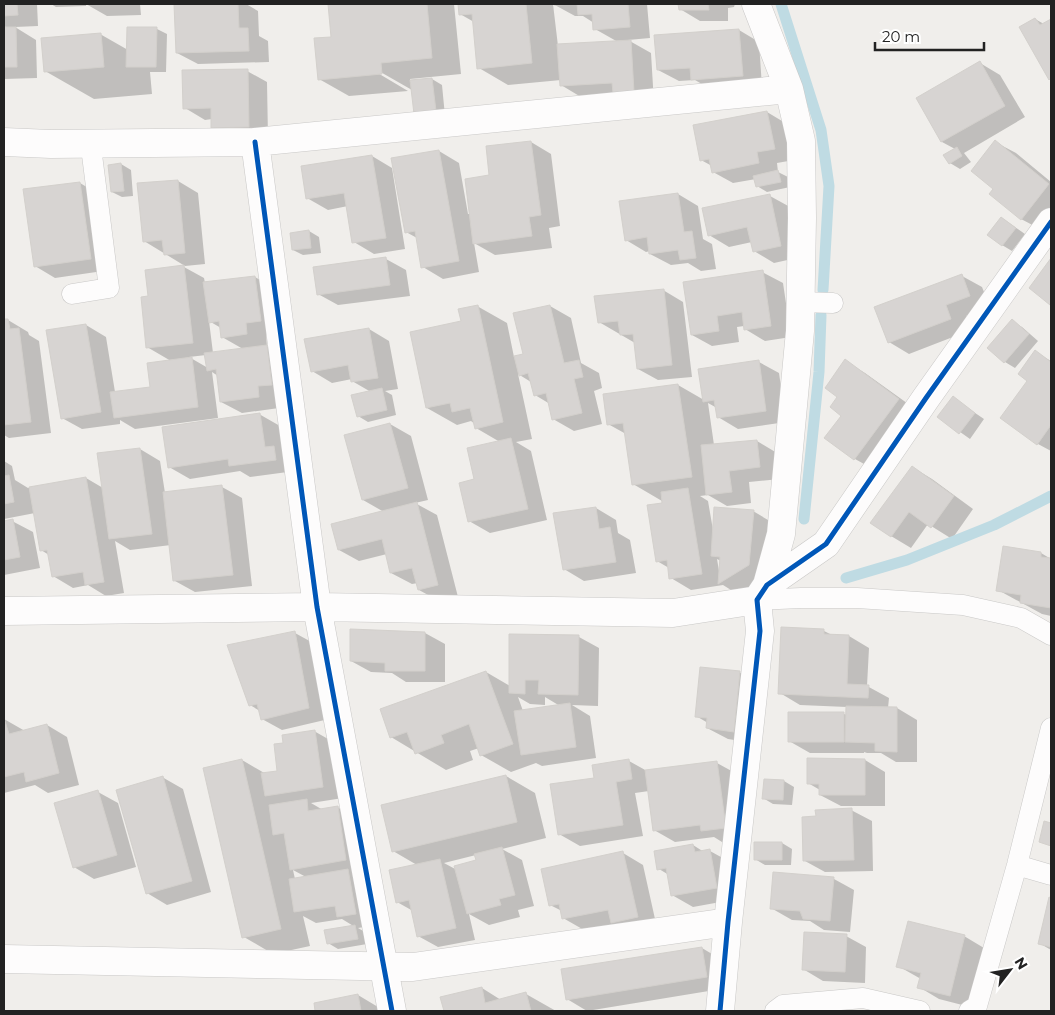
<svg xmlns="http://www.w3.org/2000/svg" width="1055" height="1015" font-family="Montserrat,sans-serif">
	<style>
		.shadow { fill: #0003; fill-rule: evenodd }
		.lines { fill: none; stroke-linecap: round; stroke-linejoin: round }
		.stream { stroke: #bfdbe3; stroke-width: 11 }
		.building { fill: #d7d4d2; stroke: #d3d0cc }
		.service-casing { stroke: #c9c8c7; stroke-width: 21 }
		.minor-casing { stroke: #c9c8c7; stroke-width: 29 }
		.service { stroke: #fdfcfc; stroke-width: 20 }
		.minor { stroke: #fdfcfc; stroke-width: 28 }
		.cycleway-casing { stroke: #fff; stroke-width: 8 }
		.cycleway { stroke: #0057b8; stroke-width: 5 }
	</style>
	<rect width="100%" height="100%" fill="#f0eeeb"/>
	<path class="shadow" d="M4,4H37L38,26L15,27L36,40L37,78L4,79V28H7L4,26Z
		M51,4H140L141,15L107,16L86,4V6L56,7Z
		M175,4H246L258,11L259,36L268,41L269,62L198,64L177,53Z
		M329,4H454L461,74L410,79V82L432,79L442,85L445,116L425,119L412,90L377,70L376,72L408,91L349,96L319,79L332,38Z
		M459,4H647L650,38L628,40L651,53L654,103L581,97L561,85V80L508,85L479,68L474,22L460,14ZM553,4L575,16H583L594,23L595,29L618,42L558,46Z
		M677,4H735L734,7L728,8V21H700L680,9V5Z
		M1035,19L1044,24L1051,20V80L1050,79Z
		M157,29L167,34L166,72H150L152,94L94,99L45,71L100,34L128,50Z
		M739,30L759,42L762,87L712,90L695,80L679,81L658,70Z
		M980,63L1000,75L1025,117L964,153L971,162L960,169L950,163L955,149L942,142L918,99Z
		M247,71L267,82L268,138L232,139L212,127V119L205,120L185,108Z
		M767,112L787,124L794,160L777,163L778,172L788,177L790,187L767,192L757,186L756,179L733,183L713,172L712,166L701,160Z
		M531,142L551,154L560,226L549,228L552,248L495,255L474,243L479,272L443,279L423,267L417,238L406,232L439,151L459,163L468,214H471L491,176Z
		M995,142L1016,153L1051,182V218L1042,230L1021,219L995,189Z
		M372,156L392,168L405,249L374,254L354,242L348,206L328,210L307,198Z
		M121,164L131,170L133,196L122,197L112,192Z
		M178,181L198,193L205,264L185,266L144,241L138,185Z
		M80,183L100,195L110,270L55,278L35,266Z
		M678,194L698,206L703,239L712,244L716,269L701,271L688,263L671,265L650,254V251L646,252L626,240Z
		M770,196L790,207L801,257L774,263L754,251L752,242L729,247L709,235Z
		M1002,218L1025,234L1012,251L1002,245Z
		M309,231L319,237L321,253L303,255L293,250Z
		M386,259L406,270L410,296L338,305L318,294Z
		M184,267L204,278L205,283L255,277L275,289L281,332L266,334L267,347L287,358L279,408L242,413L221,402L218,376L212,372L218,418L135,429L120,420V424L82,429L62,418L86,325L106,337L115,392L152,388L171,361L147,347L149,297ZM209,321L221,328L222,337L243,349L213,353ZM206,355L208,368L189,357Z
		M762,272L783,283L791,337L765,341L745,329L744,326L737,327L739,342L712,346L692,335Z
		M962,276L982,287L990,307L966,316L971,330L909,354L889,342Z
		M663,290L683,302L692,377L658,380L638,369L635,343L599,322Z
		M477,306L507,323L514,357L525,355L550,306L571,318L581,363L599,373L602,388L594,391L602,424L574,431L553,419L550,404L535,395L531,382L518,374L532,439L516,442L531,451L547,520L490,533L469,521L476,480L500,442L476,428L475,424L471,421L457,425L427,408L462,322Z
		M4,320H8L28,332L29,335L39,341L51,433L9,438L4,435Z
		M1012,321L1022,327L1038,341L1015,368L1005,362L989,348Z
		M369,329L389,341L398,389L385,391L392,395L396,415L368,422L358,416L371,392L352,381V379L332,383L312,371Z
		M1035,352L1051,361V451L1038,444L1029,380Z
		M845,361L865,373L918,411L875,470L855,459L843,415L839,397Z
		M759,362L779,373L786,422L738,429L718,417L717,408L708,403L714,445L757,441L777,453L780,479L749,482L751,503L727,506L708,495L700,496L708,501L713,530L753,511L773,523L769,576L739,595L723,585L691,590L671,578L669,568L657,561L664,504L662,501L633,484L626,434L608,424L604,395L678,385L704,400ZM717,559L721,561L719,571Z
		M953,398L984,419L970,439L939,417Z
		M259,414L280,426L295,471L250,477L240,471L190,479L169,467Z
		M390,424L411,436L428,500L415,503L437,515L458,597L439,601L419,590L418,583L412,584L391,573L387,554L359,561L339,550L384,512L363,500Z
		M140,449L160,461L165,493L222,487L242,498L252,586L195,592L175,581L171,545L130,550L115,541L124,593L106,596L88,585L73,588L53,576L49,555L41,550L35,513L4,519V461L12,466L15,480L28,488L86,478L103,488Z
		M912,467L932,479L973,509L952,539L928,524L911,548L891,536Z
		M596,508L616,520L618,533L630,540L636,573L584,581L564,569Z
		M12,521L33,532L40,568L4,575V522Z
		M1004,547L1041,553L1051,559V616L1042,614L998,590Z
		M824,631L832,635L849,636L869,648L867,686L889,698L888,708H897L917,720V762H896L881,753H867L864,752V753H810L789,741L790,713L844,714L847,715V707L800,705L780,693Z
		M295,633L315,644L329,719L282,730L262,719L260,711L250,705Z
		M425,633L445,644V682H406L392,673L371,672L351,661Z
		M579,637L599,648L598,706L572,705L590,716L596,758L542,766L536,763L511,772L481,755L479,748L470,751L473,760L446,770L391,737L486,672L510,686ZM518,697L530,704L545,705V697L560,706L523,711Z
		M739,672L759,684L754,743L728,739L707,728L708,723L696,716Z
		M4,719L25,731L47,725L67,737L79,785L48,793L35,785L4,793Z
		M314,731L335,743L343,798L311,803L323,810L337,807L358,819L376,925L358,928L365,932L367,944L338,949L328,943L326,931L355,927L342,919L316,923L303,916L310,946L273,954L244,937L242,760L266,774L279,772L284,744ZM293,870L306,877L295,879Z
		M865,760L885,772V806H841L820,795V790L808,783Z
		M629,761L647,771L717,763L737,774L745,839L722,842L714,837L675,842L654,830L649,791L635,793L643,836L580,846L559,834L595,779Z
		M506,776L535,793L546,838L502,849L522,860L534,906L518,910L520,917L489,925L469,914L475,940L438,947L418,936L413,911L397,902L417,865L393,851ZM476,855L478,861L457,870L444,863Z
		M162,777L183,789L211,892L167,905L147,893Z
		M784,781L794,787L792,805L773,804L763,798Z
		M98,792L118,803L136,867L94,879L74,867Z
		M851,810L872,821L873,871L825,872L805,861L817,818Z
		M782,843L792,849L791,865H765L755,859Z
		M693,845L704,852L710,851L730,862L737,899L693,907L672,895L669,875L659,869Z
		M623,853L643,865L657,928L632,934L615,924L584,930L563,918L562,911L550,905Z
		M834,879L854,890L850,932L824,930L810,921L792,920L771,908Z
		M1050,899H1051V950L1039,943Z
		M846,936L866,947L865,983L823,981L803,969Z
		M964,936L984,948L970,1007L939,999L919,987L921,979L898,966Z
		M702,948L722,960L727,988L587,1011L567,999L562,970Z
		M482,988L501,1000L526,994L556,1011H445L442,998Z
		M358,995L378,1007L379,1011H317L315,1004Z"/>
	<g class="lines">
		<path class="stream" d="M781,4L821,130L829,186L823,290
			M804,519L819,372L821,315
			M846,578L907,560L994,525L1051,496"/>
	</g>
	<path class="building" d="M4,4H17L18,15L4,16Z
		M174,4H238L239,28H248L249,51L176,53Z
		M328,4H427L432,58L381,63L382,74L318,80L314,38L331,37Z
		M458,4H526L532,63L477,69L472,14L459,15Z
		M553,4H628L630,27L593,30L592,14L578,15L577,4L554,5Z
		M678,4H708L709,10H679Z
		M1035,18L1040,25L1051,19V78L1049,80L1019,27Z
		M4,27H16L17,67H4Z
		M127,27H157L156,67H126Z
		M739,29L743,76L691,80L690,68L657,70L654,35Z
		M101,33L104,67L44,72L41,38Z
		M631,40L634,92L613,93L612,83L560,86L557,44Z
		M980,61L1005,106L941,142L916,98Z
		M248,69L249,127L211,128V108L183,109L182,70Z
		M432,78L436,111L414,114L410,80Z
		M767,111L775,149L757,152L759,163L712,173L709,159L700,161L693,125Z
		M995,140L1049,184L1021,220L989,194L993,189L971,171Z
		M531,141L541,215L529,217L532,236L473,244L465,179L489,175L486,146Z
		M957,147L962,156L949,164L943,155Z
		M439,150L459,261L421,268L415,231L405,233L391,158Z
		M372,155L386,238L352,243L344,193L306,199L301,166Z
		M121,163L124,191L111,192L108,165Z
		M778,170L781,182L756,187L753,176Z
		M178,180L185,253L164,255L162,240L143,242L137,183Z
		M80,182L91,259L34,267L23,189Z
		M678,193L684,232L692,231L696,258L680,260L678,250L649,254L647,237L625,241L619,201Z
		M770,194L781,246L753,252L747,227L708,236L702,208Z
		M1001,217L1016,228L1002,246L987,235Z
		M309,230L311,248L292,250L290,233Z
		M386,257L390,285L317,295L313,267Z
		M1051,258V304L1050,305L1029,288Z
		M184,265L193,343L146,348L141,297L148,296L145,270Z
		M763,270L771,326L744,330L742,312L717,316L719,331L691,335L683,282Z
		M962,274L970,296L946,305L951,319L888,343L874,307Z
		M255,276L261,321L246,323L247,334L221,338L219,321L209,323L203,282Z
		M664,289L672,365L637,369L633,334L620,335L618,321L598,323L594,296Z
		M478,305L503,422L475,429L470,408L452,412L450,403L426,408L410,332L461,321L458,309Z
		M550,305L564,363L579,360L583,377L574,379L582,413L552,420L546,393L534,396L528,373L519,376L514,356L523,354L513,313Z
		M4,319H8L10,329L19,328L31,422L4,425Z
		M1012,319L1029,334L1004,363L987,348Z
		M86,324L101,412L61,419L46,330Z
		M369,328L378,378L351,382L348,365L311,372L304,339Z
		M267,345L272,385L258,386L259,397L220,402L216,369L207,371L204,353Z
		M1035,350L1051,362V425L1037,445L1000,418L1027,381L1018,374Z
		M192,357L198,407L114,418L110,392L150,387L147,363Z
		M845,359L899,399L854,460L824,438L841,416L830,407L837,397L825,388Z
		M759,360L766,411L717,418L714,400L703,402L698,369Z
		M678,384L692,477L632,485L623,423L607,425L603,394Z
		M382,388L387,410L357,417L351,395Z
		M953,396L975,413L959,434L937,417Z
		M260,413L265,447L274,446L276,460L229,466L228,459L168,468L162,427Z
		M390,423L408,488L362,500L344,435Z
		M511,438L528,509L468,522L459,483L474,479L467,448Z
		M757,440L760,467L729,471L732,492L706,495L701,445Z
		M140,448L152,534L109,539L97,453Z
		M912,466L954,496L931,528L909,512L891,537L870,523Z
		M9,475L14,502L4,504V476Z
		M86,477L104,582L85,585L83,572L52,577L47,550L40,551L29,487Z
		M222,485L233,575L173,581L163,492Z
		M688,488L702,574L669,579L667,560L656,562L647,505L662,503L661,492Z
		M417,502L438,585L418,590L412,568L390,573L382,539L338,550L331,524Z
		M596,507L599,529L610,527L616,562L563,570L553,513Z
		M714,507L754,510L749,565L718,584L720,557L711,556Z
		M13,519L20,557L4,560V521Z
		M1003,546L1041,552V557L1051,558V608L1020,603L1021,595L996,591Z
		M781,627L824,629V634L849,635L847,684L869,685L868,698L778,694Z
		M350,629L425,632V671H385V663L350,661Z
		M295,631L309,708L261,720L257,704L249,706L227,645Z
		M509,634L579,635L578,695L538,694L539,680H525V694L509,693Z
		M700,667L740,671L734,732L706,728L707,718L695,717Z
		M486,671L513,744L480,756L469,724L441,735L444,743L415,754L407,732L390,738L380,709Z
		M570,703L576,747L521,755L514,711Z
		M846,706L897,707V752L875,751V743L845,742Z
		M788,712H844V742H788Z
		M4,718L9,734L47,724L59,773L26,782L24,772L4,777Z
		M315,730L323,787L265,796L261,773L277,771L274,744L283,743L282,735Z
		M807,758L865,759V795H819V784H807Z
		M242,759L281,929L242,938L203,768Z
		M629,759L632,779L616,782L623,825L558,835L550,784L594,778L592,765Z
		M717,761L726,828L701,831L700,825L653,831L645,770Z
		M506,775L517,822L392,852L381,805Z
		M163,776L192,881L146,894L116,790Z
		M764,779L784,780L783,800L762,799Z
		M98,790L117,855L73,868L54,803Z
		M307,799L308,811L338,806L346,860L290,870L284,833L273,835L269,805Z
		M852,808L854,860L803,861L802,817L816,816L815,810Z
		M1044,821L1051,823V846L1039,842Z
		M754,842H782V860H754Z
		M693,844L695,852L710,849L717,888L671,896L666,868L657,870L654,851Z
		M502,847L515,895L499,899L501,905L467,914L454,866L476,860L474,854Z
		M623,851L638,917L611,923L608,910L562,919L559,904L549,906L541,869Z
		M440,859L456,928L417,937L409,900L396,903L389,870Z
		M348,869L356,914L337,917L335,906L294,912L289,879Z
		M773,872L834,877L830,921L803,919L800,911L770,909Z
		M1049,897L1051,898V947L1038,944Z
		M908,921L965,935L950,996L917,988L921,973L896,967Z
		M355,925L358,939L327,944L324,930Z
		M804,932L847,934L845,972L802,970Z
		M702,947L707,977L566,1000L561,969Z
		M482,987L485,1003L526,992L531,1011H444L440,997Z
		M358,994L361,1011H315L314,1003Z"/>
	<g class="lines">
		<defs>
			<path id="service" d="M72,294L109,288L92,155L93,143
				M800,302L833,303
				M757,600L801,598H857L963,605L1021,618L1051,635
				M1017,865L1051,875
				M775,1011L783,1005L863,998L920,1011
				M969,1011L977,1006L1017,865L1051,728"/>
			<path id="minor" d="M756,4L789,89L801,141L802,218L800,331L781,534L767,585
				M4,142L51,144L255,142L789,89
				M255,142L317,607L392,1011
				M4,611L317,607L673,613L757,600
				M4,959L413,967L728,922
				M720,1011L728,922L760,631L757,600L767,585L826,544L926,398L1051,222"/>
		</defs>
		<use href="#service" class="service-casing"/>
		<use href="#minor" class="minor-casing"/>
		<use href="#service" class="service"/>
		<use href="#minor" class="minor"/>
		<defs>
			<path id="cycleway" d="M255,142L317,607L392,1011
				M720,1011L728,922L760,631L757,600L767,585L826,544L926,398L1051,222"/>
		</defs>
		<use href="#cycleway" class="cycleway-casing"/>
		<use href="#cycleway" class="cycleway"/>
	</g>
	<rect width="1055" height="1015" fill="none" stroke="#222222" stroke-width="10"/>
	<g transform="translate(1010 970) rotate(59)" stroke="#ffffff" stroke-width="4" paint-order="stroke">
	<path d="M0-4L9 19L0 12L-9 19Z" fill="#222222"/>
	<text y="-8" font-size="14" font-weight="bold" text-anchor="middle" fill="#222222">N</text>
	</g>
	<path d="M875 42v8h109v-8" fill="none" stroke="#222222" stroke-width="2.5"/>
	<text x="882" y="42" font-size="15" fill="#222222" stroke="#ffffff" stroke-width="4" paint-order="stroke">20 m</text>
</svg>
